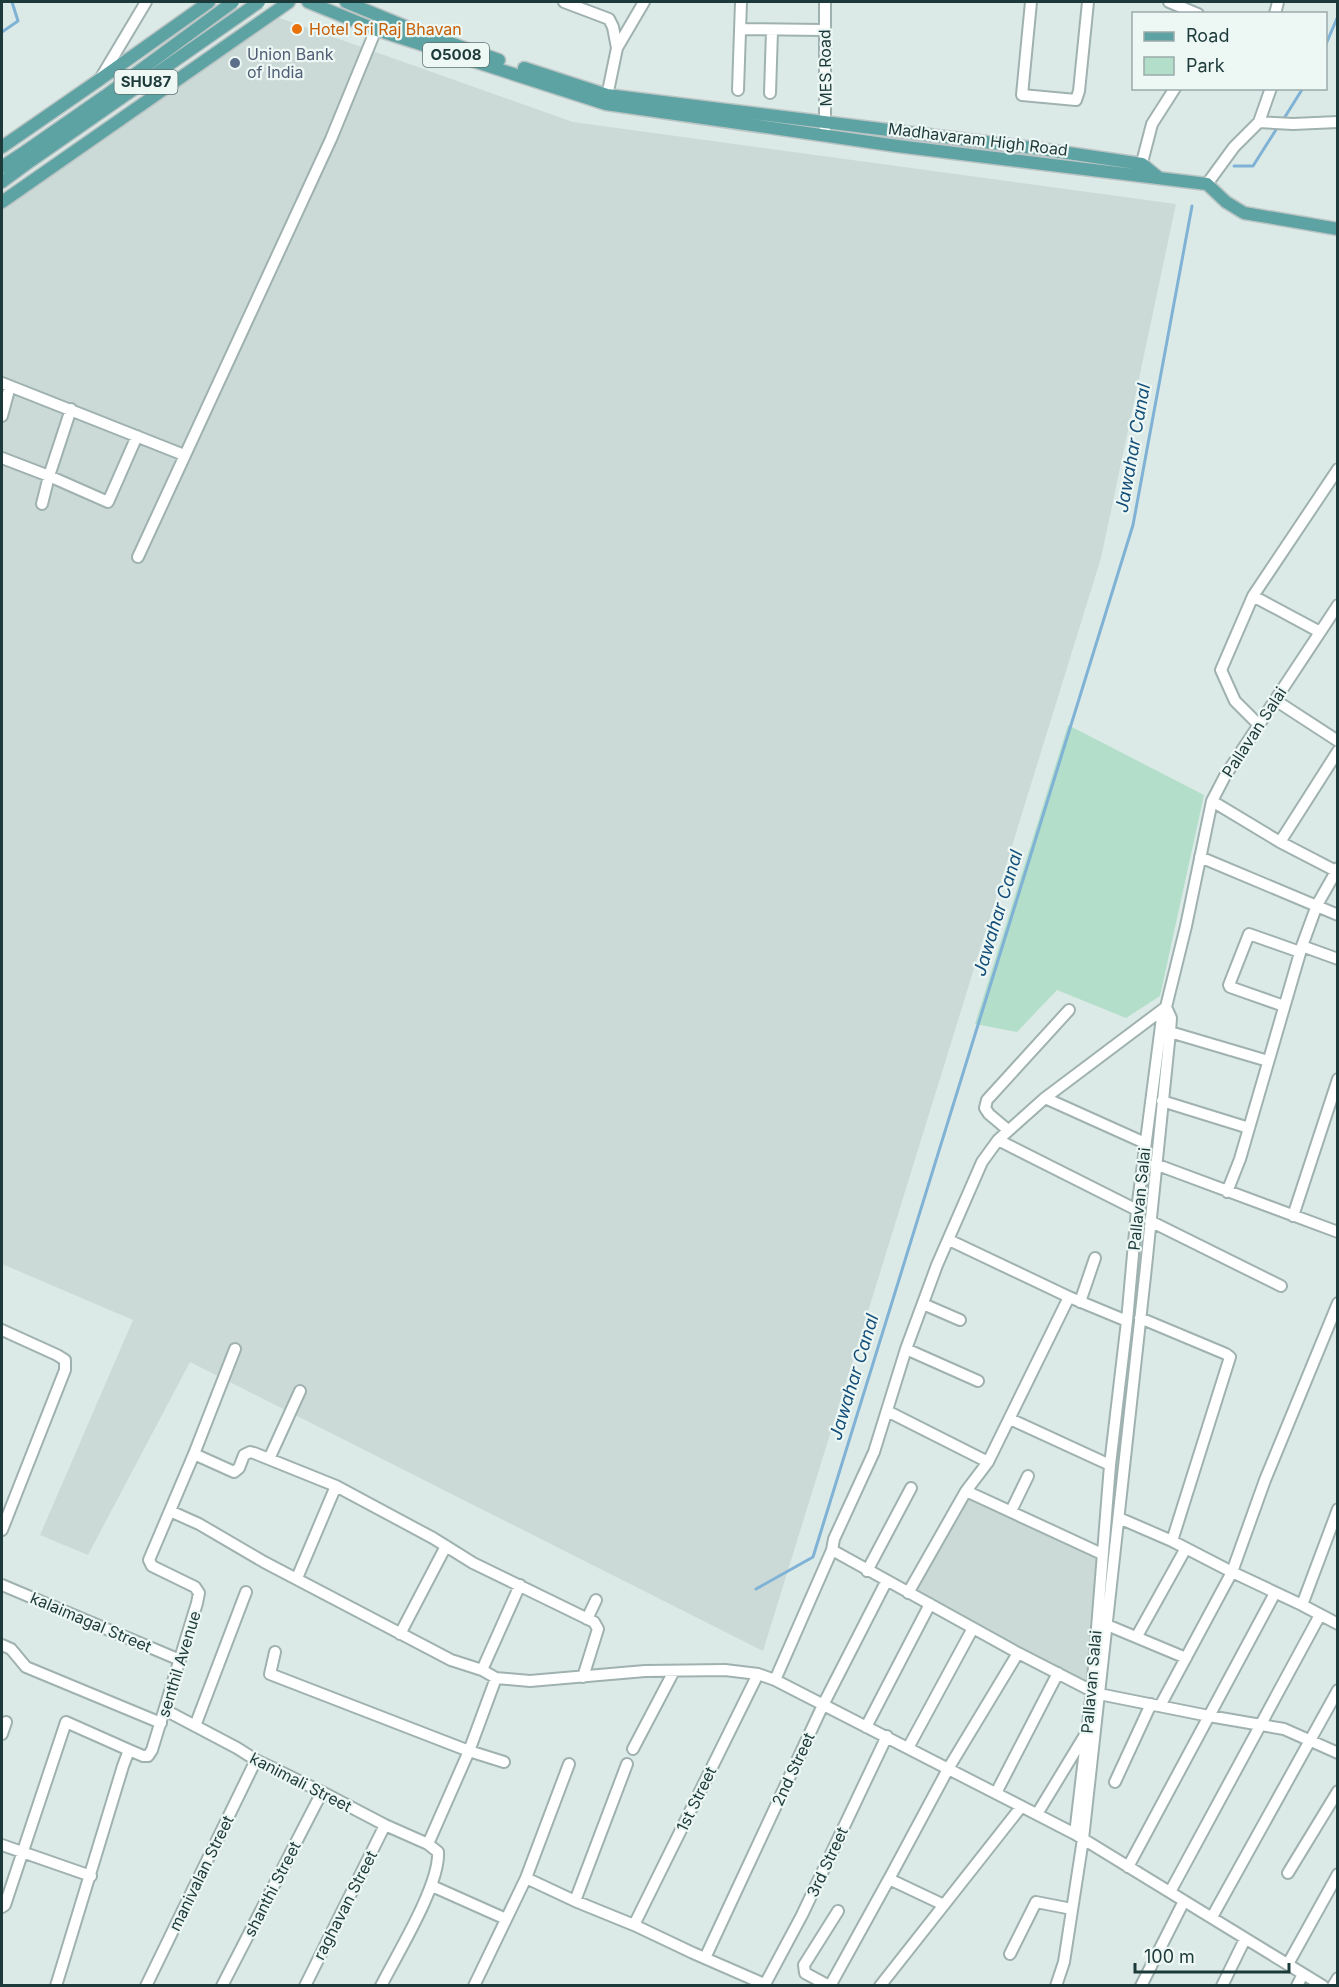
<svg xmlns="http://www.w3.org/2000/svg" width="1339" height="1987" font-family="Inter,sans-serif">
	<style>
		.built { fill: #cbdad7 }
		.green { fill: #b3dec9 }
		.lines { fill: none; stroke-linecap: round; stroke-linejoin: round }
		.stream { stroke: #7fb2d5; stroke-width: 3 }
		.minor-casing { stroke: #9fb2b0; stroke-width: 14 }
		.major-casing { stroke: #bbc4c4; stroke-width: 15 }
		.minor { stroke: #fff; stroke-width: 10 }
		.major { stroke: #5da3a3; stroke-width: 12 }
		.major-bridge-casing { stroke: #bbc4c4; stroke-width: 15; stroke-linecap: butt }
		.major-bridge { stroke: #5da3a3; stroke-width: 12 }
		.food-dot { fill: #e8710a; stroke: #edf7f4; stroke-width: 2 }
		.service-dot { fill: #5c6f8a; stroke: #edf7f4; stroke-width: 2 }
		.labels { text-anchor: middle; stroke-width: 4.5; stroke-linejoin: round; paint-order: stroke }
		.shield { fill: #edf7f4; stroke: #5b7372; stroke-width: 1.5 }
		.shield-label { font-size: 15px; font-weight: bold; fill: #1d3a3a }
		.food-label { font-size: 16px; fill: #c56008; stroke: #edf7f4; text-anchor: start }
		.service-label { font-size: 16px; fill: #4e5e75; stroke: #edf7f4; text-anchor: start }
		.street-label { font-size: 16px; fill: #1d3a3a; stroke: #edf7f4 }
		.water-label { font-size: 18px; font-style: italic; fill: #144f7a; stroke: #edf7f4 }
	</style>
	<rect width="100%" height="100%" fill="#dceae7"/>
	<path class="built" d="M277,17L573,122L1176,204L1101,558L763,1651L190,1362L88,1555L40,1535L133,1320L2,1264V199Z
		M966,1490L1098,1555L1090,1686L911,1591Z"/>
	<path class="green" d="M1068,725L1204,795L1160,996L1126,1018L1057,990L1017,1032L975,1024Z"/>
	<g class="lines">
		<path class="stream" d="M2,32L18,21L12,2
			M1326,44L1338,16
			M1283,120L1303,88
			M1234,166H1253L1279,125
			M756,1589L813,1557L1133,525L1192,206"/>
		<defs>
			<path id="minor" d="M564,2L609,19L613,27L617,48
				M825,2V130
				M1031,2L1022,95L1076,100L1079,91L1088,2
				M1169,2L1198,14
				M1275,14L1278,2
				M740,29L824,30
				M100,79L146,2
				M738,90L741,2
				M770,93L772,31
				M606,101L617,48L644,2
				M1259,122L1293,124L1338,122
				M1140,170L1152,124L1175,88
				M1207,184L1234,147L1259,122L1271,88
				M2,383L184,455
				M2,416L10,386
				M2,458L49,476L108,502L137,436
				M42,504L49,476L71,409
				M138,557L331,139L379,22
				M1253,596L1320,632
				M1275,700L1338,741
				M1259,725L1235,701L1221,670L1253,596L1338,469
				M1212,801L1280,842L1338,872
				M1280,842L1338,751
				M1200,857L1338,915
				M1302,946L1338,959
				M1284,1006L1230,987L1229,985L1249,934L1300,952
				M1170,1032L1268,1061
				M1045,1098L1145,1143
				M1162,1101L1249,1128
				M1008,1130L989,1114L985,1108L987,1100L1069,1010
				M998,1140L1137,1210
				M1155,1164L1338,1232
				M1227,1192L1240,1159L1302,946L1317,905L1338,868
				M1293,1216L1338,1079
				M1150,1221L1281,1286
				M949,1240L1069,1297L1127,1321
				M1080,1302L1095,1258
				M923,1304L960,1320
				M1140,1318L1226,1354L1230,1357L1172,1541
				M2,1330L57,1355L65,1360V1370L2,1530
				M906,1349L978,1381
				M887,1411L988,1462
				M1010,1419L1110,1465
				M194,1454L234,1472L239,1468L244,1455L250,1452L254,1453L336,1486L433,1538L473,1563L594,1622L598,1629L583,1677
				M269,1459L300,1391
				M966,1491L1102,1554
				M170,1511L199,1524L264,1562L451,1660L482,1670L496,1678L530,1681L645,1671L725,1670L758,1674L775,1680L1075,1834L1323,1986
				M1011,1511L1028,1476
				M1119,1518L1172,1541L1232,1572L1302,1605L1338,1624
				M832,1550L1018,1653L1092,1691
				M867,1571L911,1488
				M297,1578L336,1486
				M2,1585L180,1660
				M908,1593L966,1491L988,1462L1069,1297
				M1302,1605L1338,1509
				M587,1619L596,1600
				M1107,1625L1186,1658
				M400,1634L446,1546
				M1137,1636L1186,1548
				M2,1645L11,1649L26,1667L161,1723
				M275,1652L270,1674L469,1751L504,1762
				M482,1670L520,1585
				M775,1680L832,1550L834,1539L874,1452L906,1349L937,1265L982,1162L998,1140L1045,1098L1166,1007
				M1099,1694L1209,1716L1284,1729L1338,1753
				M1160,1706L1232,1572L1265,1480L1338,1303
				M165,1710L237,1748L256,1760L322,1792L385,1825L428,1844L438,1852C440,1885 397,1954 381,1986
				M195,1726L246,1592
				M866,1727L930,1604
				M2,1734L6,1722
				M908,1748L973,1628
				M633,1749L674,1671
				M1115,1782L1151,1704
				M996,1793L1058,1673
				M1037,1814L1085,1735
				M1075,1834L1092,1691L1110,1465L1127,1321L1137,1210L1162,1018L1166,1007L1186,926L1212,801L1225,776L1338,605
				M428,1844L469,1751L496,1678
				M2,1845L91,1876
				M1128,1867L1275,1593
				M1288,1873L1338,1791
				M526,1878L569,1764
				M432,1886L506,1919
				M1170,1892L1320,1615
				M575,1901L627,1764
				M944,1905L889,1879L948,1769L1018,1653
				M2,1907L5,1905L66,1722L129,1750
				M1212,1917L1338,1690
				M634,1925L758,1674
				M1010,1954L1036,1902L1072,1909
				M705,1958L823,1705L886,1582
				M1288,1964L1338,1874
				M56,1986L123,1766L129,1750L143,1756H148L152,1750L197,1603L199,1593L195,1587L152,1566L149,1560L194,1454L235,1349
				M146,1986L256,1760
				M222,1986L322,1792
				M305,1986L385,1825
				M474,1986L526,1878L575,1901L634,1925L693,1953L764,1984
				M764,1986L802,1915L887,1736
				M829,1986L805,1973L804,1965L838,1911
				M830,1986L889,1879
				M880,1986L1021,1807
				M1056,1986L1064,1962L1083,1839L1146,1267L1170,1032L1171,1018L1166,1007
				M1141,1986L1184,1901
				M1222,1986L1245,1939
				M1297,1986L1303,1974
				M1333,1986L1338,1978"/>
			<path id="major" d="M308,2L377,30L606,104L897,146L1207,184L1226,202L1244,213L1338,229
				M346,2L421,33L499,60
				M524,68L607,95L1041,149L1142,164L1159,178
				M2,147L99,80L209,2
				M2,167L26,151
				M2,182L32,160
				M2,202L289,2"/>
		</defs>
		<use href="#minor" class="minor-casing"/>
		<use href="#major" class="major-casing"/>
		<use href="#minor" class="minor"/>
		<use href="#major" class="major"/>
		<defs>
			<path id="major-bridge" d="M26,151L105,96L233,2
				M32,160L259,2"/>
		</defs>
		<use href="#major-bridge" class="major-bridge-casing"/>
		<use href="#major-bridge" class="major-bridge"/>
	</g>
	<circle class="food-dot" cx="297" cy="29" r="6"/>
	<circle class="service-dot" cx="235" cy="63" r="6"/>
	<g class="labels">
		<g class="shield">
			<rect x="423" y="43" width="66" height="24" rx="4.5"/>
			<rect x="114.5" y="70" width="63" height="24" rx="4.5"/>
		</g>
		<g class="shield-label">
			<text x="456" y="60">O5008</text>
			<text x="146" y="87">SHU87</text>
		</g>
		<g class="food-label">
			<text x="309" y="35">Hotel Sri Raj Bhavan</text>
		</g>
		<g class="service-label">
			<text x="247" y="60">Union Bank<tspan x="247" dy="18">of India</tspan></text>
		</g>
		<g class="street-label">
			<text transform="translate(825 68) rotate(-91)" y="6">MES Road</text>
			<text transform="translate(978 139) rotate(7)" y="6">Madhavaram High Road</text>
			<text transform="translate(1254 732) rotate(-57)" y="6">Pallavan Salai</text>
			<text transform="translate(1139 1199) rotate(-84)" y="6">Pallavan Salai</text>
			<text transform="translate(91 1622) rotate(23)" y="6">kalaimagal Street</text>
			<text transform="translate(179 1664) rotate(-73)" y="6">senthil Avenue</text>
			<text transform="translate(1091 1682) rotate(-85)" y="6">Pallavan Salai</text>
			<text transform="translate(793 1769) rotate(-65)" y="6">2nd Street</text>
			<text transform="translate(301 1782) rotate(27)" y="6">kanimali Street</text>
			<text transform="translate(696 1799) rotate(-64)" y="6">1st Street</text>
			<text transform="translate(827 1862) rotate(-65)" y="6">3rd Street</text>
			<text transform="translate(201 1873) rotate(-64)" y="6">manivalan Street</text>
			<text transform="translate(272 1889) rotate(-63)" y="6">shanthi Street</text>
			<text transform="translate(345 1905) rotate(-63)" y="6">raghavan Street</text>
		</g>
		<g class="water-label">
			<text transform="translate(1133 448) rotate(-80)" y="6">Jawahar Canal</text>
			<text transform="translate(998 913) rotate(-73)" y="6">Jawahar Canal</text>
			<text transform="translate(854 1377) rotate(-73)" y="6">Jawahar Canal</text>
		</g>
	</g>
	<rect width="1339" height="1987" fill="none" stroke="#1d3a3a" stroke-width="6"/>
	<rect x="1132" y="12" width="195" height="78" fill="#edf7f4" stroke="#9aabaa" stroke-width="1.5"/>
	<rect x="1144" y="32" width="30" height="9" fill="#5da3a3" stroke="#9aabaa" stroke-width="1.5"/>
	<text x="1186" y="42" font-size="18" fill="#1d3a3a">Road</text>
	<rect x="1144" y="57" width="30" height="18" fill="#b3dec9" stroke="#9aabaa" stroke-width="1.5"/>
	<text x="1186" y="72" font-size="18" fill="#1d3a3a">Park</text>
	<path d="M1135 1963v9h154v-9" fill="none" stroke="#1d3a3a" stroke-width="3"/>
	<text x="1144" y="1963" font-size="18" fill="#1d3a3a" stroke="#edf7f4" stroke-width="4.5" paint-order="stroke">100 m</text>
</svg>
